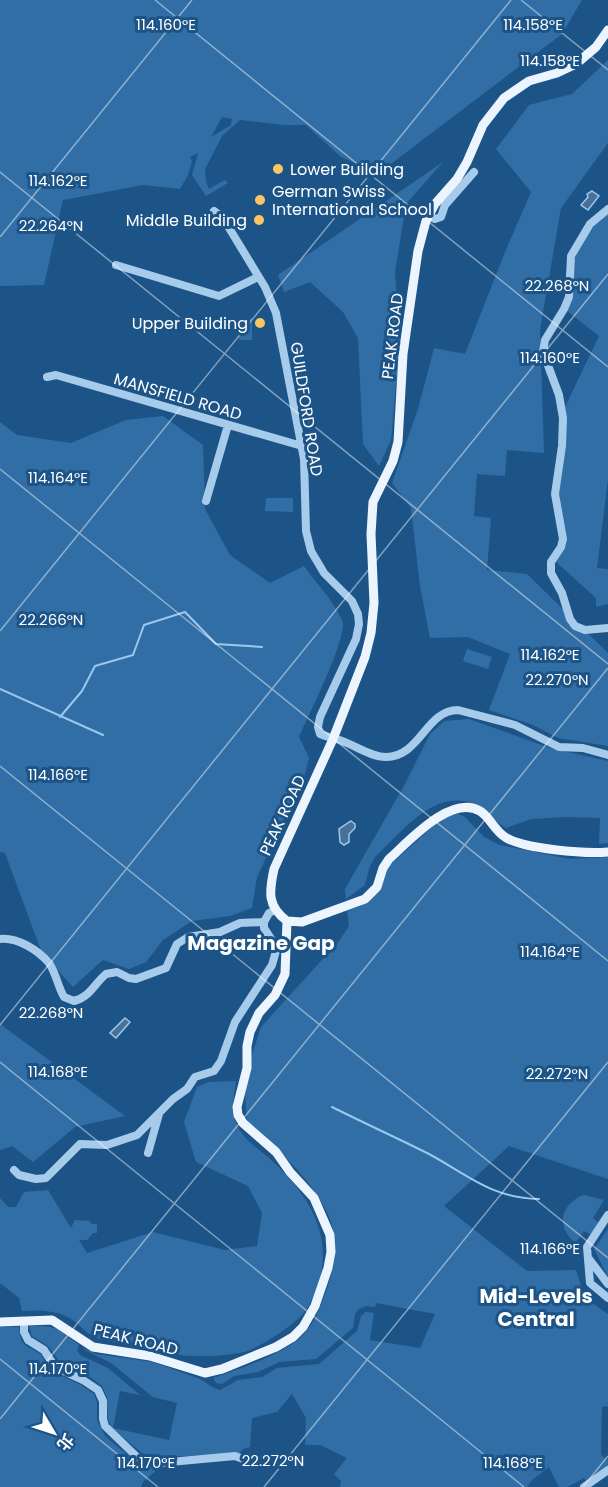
<svg xmlns="http://www.w3.org/2000/svg" width="608" height="1487" font-family="Poppins,'Noto Sans TC',sans-serif">
	<style>
		.green { fill: #316ea6; fill-rule: evenodd }
		.water { fill: #497096; stroke: #9ac7ed; stroke-width: 1.5 }
		.lines { fill: none; stroke-linecap: round; stroke-linejoin: round }
		.stream { stroke: #9ac7ed; stroke-width: 2 }
		.minor { stroke: #a7cbeb; stroke-width: 8 }
		.major { stroke: #ecf4fe; stroke-width: 9 }
		.ticks { fill: none; stroke: #fff; stroke-width: 1.5; stroke-opacity: 0.45 }
		.poi-dot { fill: #fbc566; stroke: #1d5488; stroke-width: 2 }
		.labels { text-anchor: middle; stroke-width: 6; stroke-linejoin: round; paint-order: stroke }
		.poi-label { font-size: 16px; fill: #fff; stroke: #1d5488; text-anchor: start }
		.street-label { font-size: 16px; fill: #fff; stroke: #1d5488 }
		.quarter-label { font-size: 20px; font-weight: bold; fill: #fff; stroke: #1d5488 }
		.ticks-label { font-size: 15px; text-anchor: middle; fill: #fff; stroke: #1d5488; stroke-width: 6; stroke-linejoin: round; paint-order: stroke }
	</style>
	<rect width="100%" height="100%" fill="#1d5488"/>
	<path class="green" d="M0,0H582L562,34L379,173L341,157L306,125H284L240,120L222,136L205,169L206,182L209,189L225,180L228,183L206,196L192,175L198,153L190,157L192,161L188,175L180,189L143,185L63,200L44,285L0,286ZM222,117L232,119L231,125L211,137Z
		M608,60V143L561,208L540,330L544,453L507,450L505,476L477,474L474,516L491,518L487,570L527,574L608,653V746L558,738L533,725L489,710L510,654L468,637L430,638L420,586L411,508L392,483L418,409L434,348L465,354L505,252L531,192L496,149L529,105L572,94Z
		M443,162L406,204L395,272L400,342L391,440L379,466L363,444L358,338L343,312L310,282L284,292L278,275Z
		M608,213V479L597,568L608,569V604L596,607V598L555,561L564,547L558,484L566,442L565,407L599,336L566,310L573,261L589,232L595,224Z
		M252,318V340H239V319Z
		M163,416L203,445L205,509L230,555L270,583L304,566C316,583 333,600 342,620C349,636 308,716 299,737L309,758L305,774L257,877L252,908L230,916L192,921L163,940L146,962L129,969L103,960L73,987L42,953L5,853L0,852V422L17,435L71,443L126,420Z
		M266,498H293V512L265,511Z
		M467,649L492,657L488,669L463,661Z
		M469,719L550,748L608,761V843L599,844L600,818L567,817L531,819L506,828C495,822 489,811 477,805C435,786 403,831 375,857L370,866L365,885L346,899L345,889L405,784L430,734L444,721Z
		M453,812L465,817L484,837L500,845L570,859L608,857V1179L509,1146L444,1206L527,1271L576,1270L585,1298L608,1314V1406L602,1407L601,1455L608,1460V1467L587,1482L584,1478L567,1487H559L549,1467L532,1480L527,1487H340L341,1481L334,1474L347,1458L320,1445H305L306,1418L292,1394L277,1412L252,1418L250,1447L243,1449L239,1454L159,1457L142,1453L112,1428L108,1419L107,1397L102,1386L90,1377L62,1365L48,1346L32,1336L29,1326C57,1325 57,1329 79,1345L77,1350L80,1355L108,1368L140,1395L120,1391L113,1428L169,1440L177,1403L153,1397L111,1363L83,1349V1348L96,1354L153,1362L200,1379L214,1388L220,1390L238,1380L262,1377L277,1368L319,1364L357,1331L361,1316L366,1312L374,1313L370,1340L420,1348L435,1314L376,1303L375,1307L366,1306L359,1309L355,1314L353,1328L316,1359L279,1362L258,1372L234,1376L222,1384L216,1383L213,1378C238,1370 282,1354 300,1338C313,1326 319,1311 325,1294C338,1258 341,1233 319,1198C301,1170 275,1147 250,1125L247,1119L244,1080L261,1027L339,941L349,926L347,911L360,906L388,867L441,819Z
		M0,1024L125,1116L75,1127L33,1162L12,1146L0,1150Z
		M236,1081C234,1096 230,1111 237,1125C244,1140 257,1148 269,1158C315,1199 342,1250 307,1309C298,1323 256,1351 240,1353C225,1355 209,1357 194,1356C174,1356 152,1348 132,1345C121,1342 107,1342 96,1338C87,1334 79,1324 71,1319C58,1310 36,1310 22,1311L19,1298L0,1283V1198L8,1207H16L24,1192L48,1190L71,1228L75,1220L90,1221L91,1224H97V1233H93L87,1240H79L87,1253L153,1232L225,1250L257,1246L262,1213L248,1186L196,1162L184,1122L197,1087L209,1082Z
		M584,1195L604,1200L593,1218L599,1223L591,1235L584,1231L575,1244C572,1239 565,1233 564,1227C559,1213 571,1199 584,1195Z
		M608,1229V1277L594,1249Z
		M0,1327H19L21,1340L26,1346L41,1354L51,1371L81,1385L94,1394L97,1402V1420L105,1436L137,1463L159,1468L143,1482L141,1487H0Z"/>
	<path class="water" d="M592,191L599,196L588,210L581,205L588,197L587,194Z
		M351,821L355,824V828L349,834V842L344,845L340,842L339,829Z
		M125,1018L130,1022L116,1038L110,1033Z"/>
	<g class="lines">
		<path class="stream" d="M0,689L103,735
			M60,717L82,691L95,666L133,655L144,625L185,612L216,644L262,647
			M332,1107C364,1123 397,1138 429,1154C468,1175 491,1198 539,1199"/>
		<path class="minor" d="M608,209L590,224L571,256L569,297L564,309L545,340L543,352L559,395L563,418L562,446L555,494L563,539L561,547L551,562V573L562,593L570,619L575,626L585,630L608,628
			M214,211L223,218L265,287L276,313L304,459L306,531L311,551L324,573L352,601L358,614L359,624L356,639L320,717L318,727L320,734C327,737 335,738 342,741C356,746 371,757 386,757C420,757 426,710 458,710L515,725L559,747L583,748L608,755
			M428,216L435,219L441,217L445,205L474,172
			M116,265L219,296L258,277
			M47,377L56,375L302,446
			M206,501L228,425
			M0,939C17,937 38,950 49,963C56,973 58,987 64,997L74,1001C90,997 94,984 106,974L117,972L129,978L136,979L166,968L177,944L188,937L220,932L240,923L264,922
			M148,1153L159,1114
			M14,1170L19,1175L36,1179L46,1178L80,1144L107,1145L137,1135L173,1099L187,1089L195,1077L214,1071L221,1061L235,1022L272,965L276,951L275,945L264,928V922L269,913L275,910
			M608,1215L587,1247L590,1283L608,1298
			M589,1259L608,1284
			M24,1321V1332L28,1340L44,1350L55,1367L83,1380L98,1390L103,1401V1419L105,1426L137,1457L159,1463L235,1456L243,1459L247,1465
			M584,1487L608,1470"/>
		<path class="major" d="M287,921C267,906 269,892 274,869L333,739L365,657L371,633L374,603L371,534L373,502L393,461L398,442L403,354L418,251L426,221L435,204L457,179L467,162L483,125L504,98L529,81L557,73L576,64L596,47L608,30
			M287,921L302,922L365,899L377,887L383,868L389,859C409,841 451,794 480,811C490,817 494,830 505,837C522,849 586,854 608,852
			M0,1322L52,1320L93,1347L150,1356L205,1373L222,1369L276,1347L293,1337L303,1327L315,1306L328,1268L331,1252L330,1235L314,1198L290,1172L276,1152L243,1123L238,1115L237,1107L247,1068V1046L250,1032L259,1013L275,995L285,974L287,921"/>
	</g>
	<path class="ticks" d="M155,0L608,367M521,0L608,70M0,172L608,664M0,237L192,0M0,469L608,961M0,631L511,0M0,766L608,1258M0,1025L608,274M0,1062L524,1487M0,1359L158,1487M0,1419L608,668M264,1487L608,1062M583,1487L608,1456"/>
	<g class="poi-dot">
		<circle cx="278" cy="169" r="6"/>
		<circle cx="260" cy="200" r="6"/>
		<circle cx="259" cy="220" r="6"/>
		<circle cx="260" cy="323" r="6"/>
	</g>
	<g class="labels">
		<g class="poi-label">
			<text x="290" y="175">Lower Building</text>
			<text x="272" y="197">German Swiss<tspan x="272" dy="18">International School</tspan></text>
			<text x="247" y="226" text-anchor="end">Middle Building</text>
			<text x="248" y="329" text-anchor="end">Upper Building</text>
		</g>
		<g class="street-label">
			<text transform="translate(392 336) rotate(-83)" y="6">PEAK ROAD</text>
			<text transform="translate(178 396) rotate(16)" y="6">MANSFIELD ROAD</text>
			<text transform="translate(307 409) rotate(81)" y="6">GUILDFORD ROAD</text>
			<text transform="translate(282 815) rotate(-65)" y="6">PEAK ROAD</text>
			<text transform="translate(136 1339) rotate(14)" y="6">PEAK ROAD</text>
		</g>
		<g class="quarter-label">
			<text x="261" y="950">Magazine Gap</text>
			<text x="536" y="1303">Mid-Levels<tspan x="536" dy="23">Central</tspan></text>
		</g>
	</g>
	<g class="ticks-label">
		<text x="166" y="30">114.160°E</text>
		<text x="533" y="30">114.158°E</text>
		<text x="550" y="66">114.158°E</text>
		<text x="58" y="186">114.162°E</text>
		<text x="51" y="231">22.264°N</text>
		<text x="557" y="291">22.268°N</text>
		<text x="550" y="363">114.160°E</text>
		<text x="58" y="483">114.164°E</text>
		<text x="51" y="625">22.266°N</text>
		<text x="550" y="660">114.162°E</text>
		<text x="557" y="685">22.270°N</text>
		<text x="58" y="780">114.166°E</text>
		<text x="550" y="957">114.164°E</text>
		<text x="51" y="1018">22.268°N</text>
		<text x="58" y="1077">114.168°E</text>
		<text x="557" y="1079">22.272°N</text>
		<text x="550" y="1254">114.166°E</text>
		<text x="58" y="1374">114.170°E</text>
		<text x="273" y="1466">22.272°N</text>
		<text x="146" y="1468">114.170°E</text>
		<text x="513" y="1468">114.168°E</text>
	</g>
	<g transform="translate(54 1433) rotate(129)" stroke="#1d5488" stroke-width="4.5" paint-order="stroke">
	<path d="M0-4.5L10 22L0 15L-10 22Z" fill="#ffffff"/>
	<text y="-9" font-size="16" font-weight="bold" text-anchor="middle" fill="#ffffff">北</text>
	</g>
</svg>
